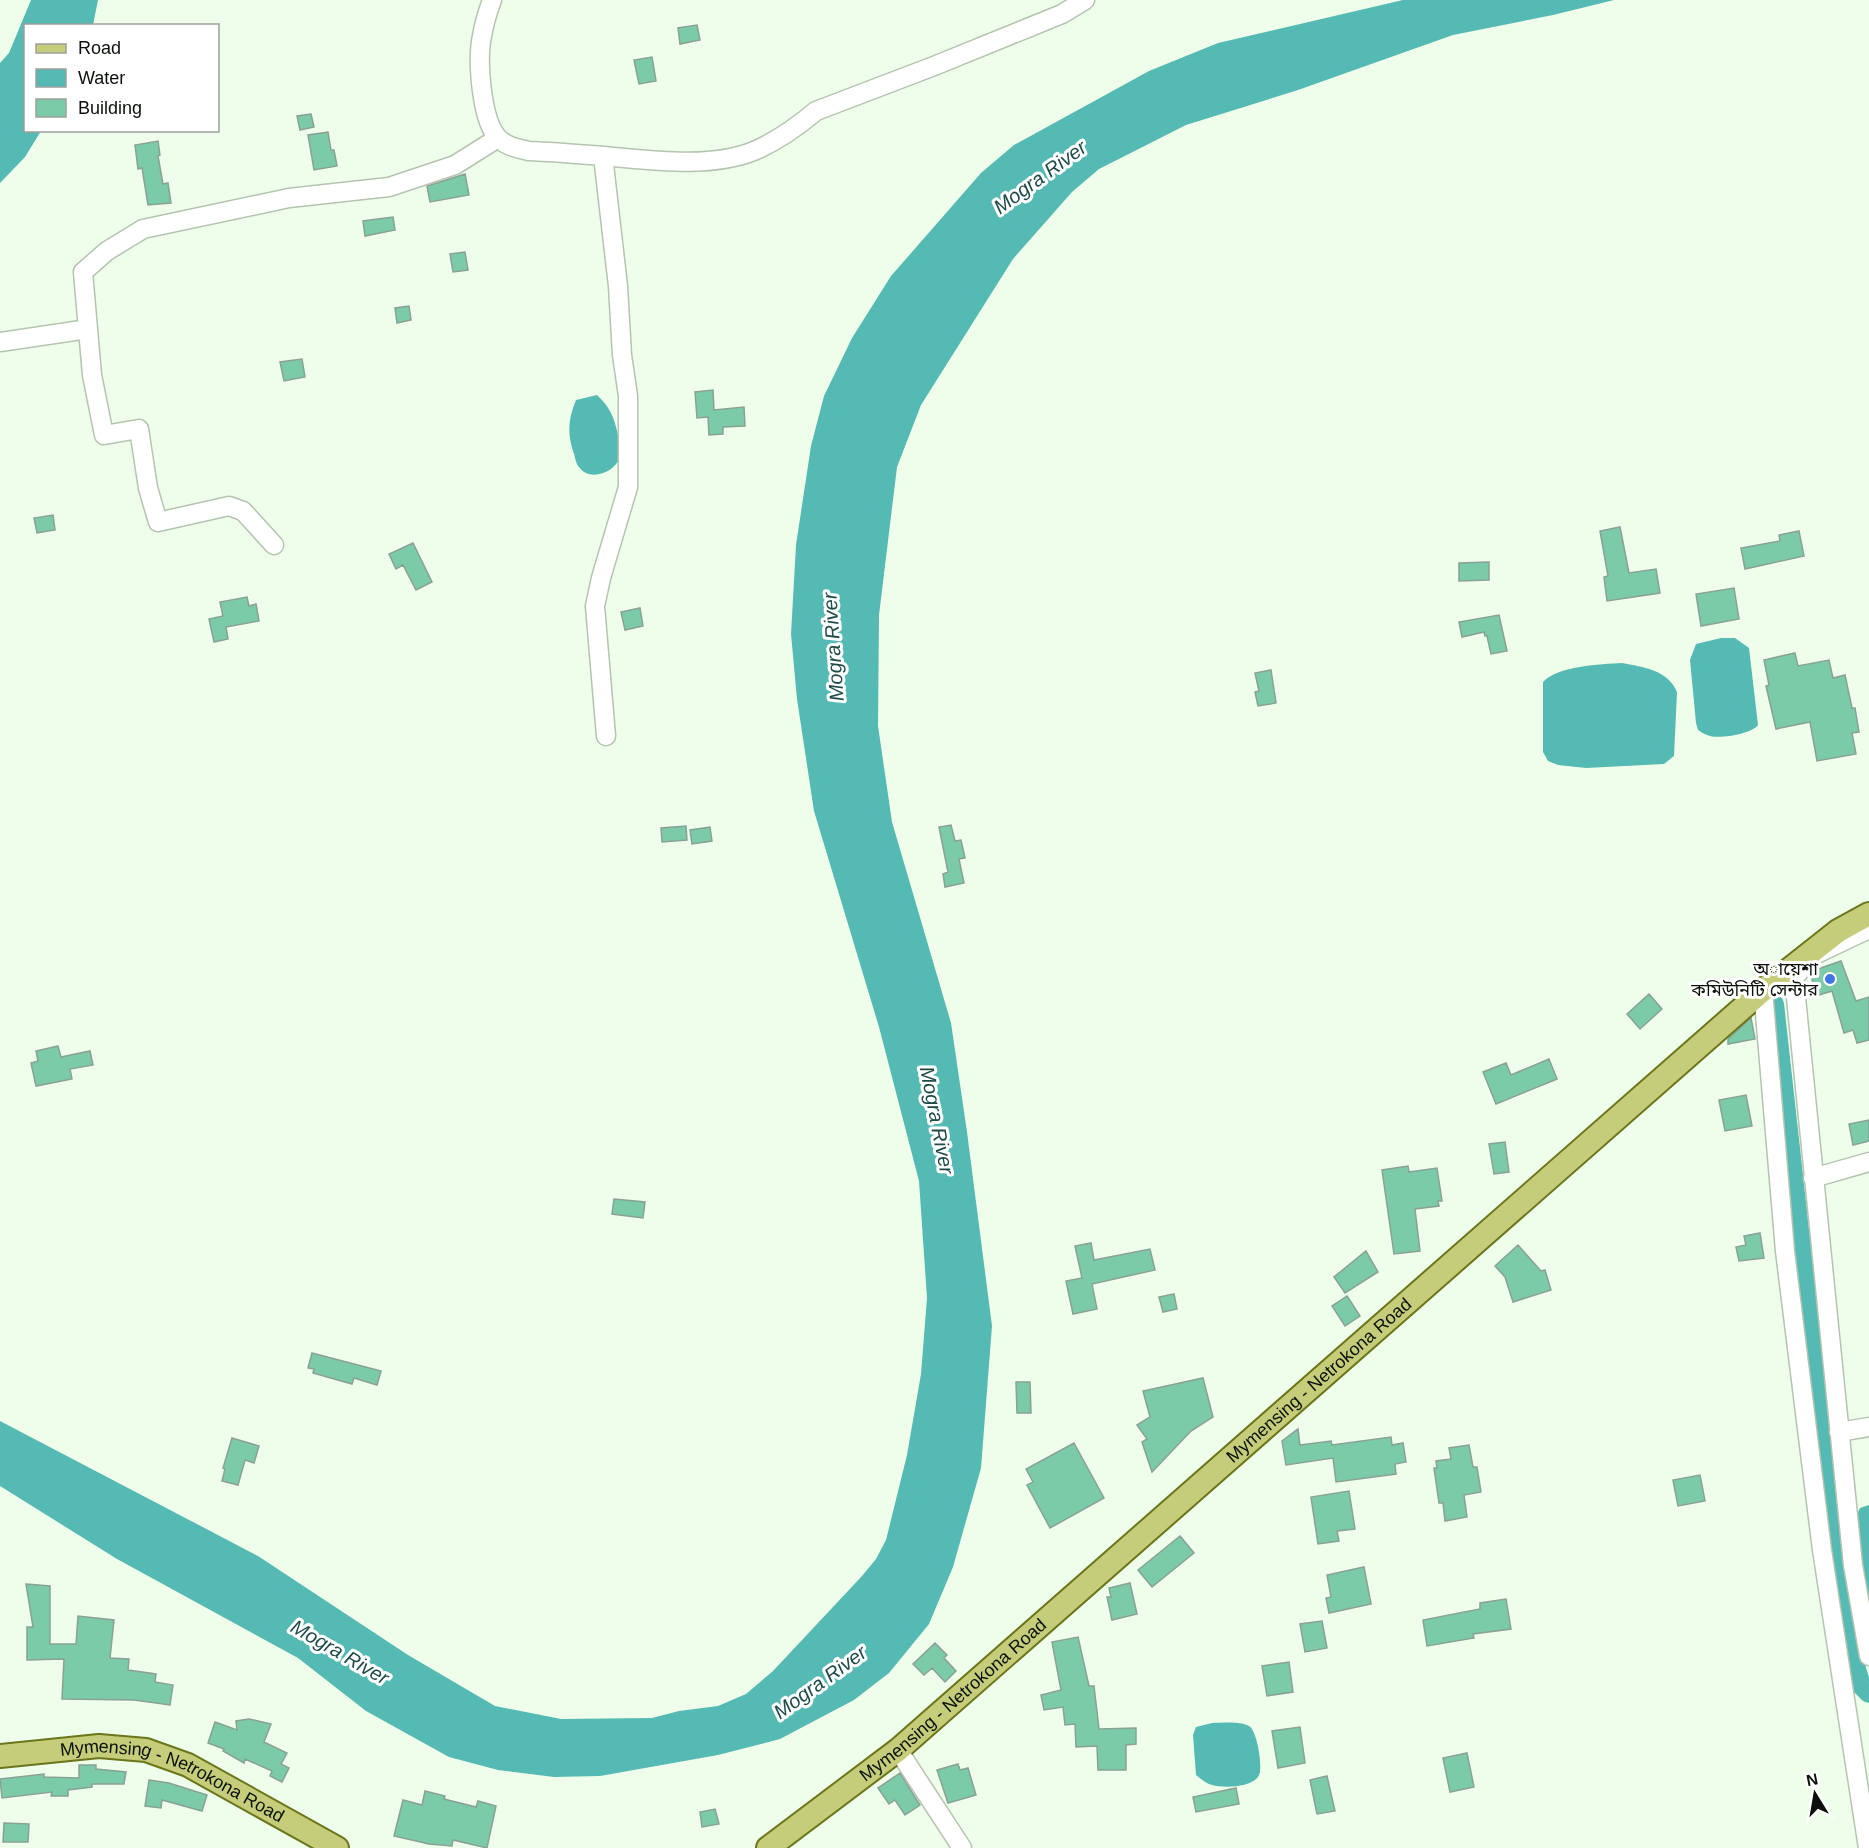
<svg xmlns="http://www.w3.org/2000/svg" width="1869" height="1848" font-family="Helvetica,'Noto Sans Bengali',sans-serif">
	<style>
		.water { fill: #55bab3 }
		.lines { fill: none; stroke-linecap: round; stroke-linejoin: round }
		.canal { stroke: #55bab3; stroke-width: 20 }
		.building { fill: #7bcba8; stroke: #89a196; stroke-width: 1.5 }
		.minor-casing { stroke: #b5c4b1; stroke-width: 21 }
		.major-casing { stroke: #6b761a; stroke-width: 26 }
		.minor { stroke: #fff; stroke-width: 18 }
		.major { stroke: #c5cd7a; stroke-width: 22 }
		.poi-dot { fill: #3c75e4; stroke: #fff; stroke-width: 2 }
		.labels { text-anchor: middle; stroke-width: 6; stroke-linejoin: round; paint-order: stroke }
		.poi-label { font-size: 18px; fill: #0b110a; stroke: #fff; text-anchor: end }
		.street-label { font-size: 18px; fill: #0b110a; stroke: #fff }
		.water-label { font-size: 20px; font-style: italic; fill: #1e4b48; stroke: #fff }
	</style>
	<rect width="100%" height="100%" fill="#eefeea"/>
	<path class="water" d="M31,0H98L93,25L26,26V130L41,131L25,157L0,183V63L9,53Z
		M1403,0H1614L1553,15L1453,35L1298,90L1186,125L1099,169L1072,192L1013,259L921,405L897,467L879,615L878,726L892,822L951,1023L967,1132L992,1326L981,1468L953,1567L929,1624L889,1673L854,1700L780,1739L718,1755L600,1776L554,1777L498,1770L449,1757L366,1711L298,1658L117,1559L0,1486V1421L258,1556L408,1655L495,1706L561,1719L652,1718L679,1711L718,1706L746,1694L773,1671L862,1576L876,1559L886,1540L907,1455L921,1374L927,1298L919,1181L879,1027L814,811L797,699L791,634L796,545L811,446L824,396L852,338L891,276L981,173L1014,145L1149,71L1218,43Z
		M597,395C610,407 614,417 618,435C619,442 622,450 620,457C615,473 589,482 579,467C576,464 575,457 574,454C567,434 568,419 576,400Z
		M1721,638H1735L1749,648L1758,725C1752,734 1717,740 1707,735C1704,734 1701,732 1698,730L1696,723L1690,660L1696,644Z
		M1622,663C1643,667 1668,670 1677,692L1674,756L1664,764L1586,768L1558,765L1548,761L1543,752V682C1557,666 1601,664 1622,663Z
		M1869,1505V1605L1855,1518L1860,1508Z
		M1212,1723C1223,1723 1239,1721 1249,1726C1257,1730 1263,1767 1259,1775C1253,1788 1224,1788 1212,1785C1205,1783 1201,1779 1196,1775L1193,1735L1196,1727Z"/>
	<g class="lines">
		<path class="canal" d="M1774,1004L1822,1438L1855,1666L1861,1685L1869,1693"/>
	</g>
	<path class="building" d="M697,25L700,40L680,44L678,28Z
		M652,57L656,81L639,84L634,60Z
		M311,114L314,127L300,130L297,116Z
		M328,132L331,150H334L337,166L314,170L308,135Z
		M158,141L160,155L158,156L163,184L168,183L171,203L148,205L142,168L138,169L135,145Z
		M465,174L469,195L430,202L427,186Z
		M393,217L395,230L365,236L363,221Z
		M465,252L468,270L453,272L450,254Z
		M409,306L411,320L397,323L395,308Z
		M302,359L305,377L284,381L280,362Z
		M713,390L714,410L744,407L745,426L723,427V434L709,435L708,417L697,418L695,392Z
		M53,515L55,530L37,533L34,518Z
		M1620,527L1629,573L1656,569L1660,593L1607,601L1604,577L1608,576L1600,531Z
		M1799,531L1804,556L1745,569L1741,548L1780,541L1779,535Z
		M413,543L432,582L416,590L403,565L396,569L389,554Z
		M1489,562V580L1459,581V563Z
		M1734,588L1739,619L1701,626L1696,594Z
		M247,597L249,606L256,604L259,621L226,627L228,639L214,642L209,619L223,616L220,602Z
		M640,608L643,626L625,630L621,612Z
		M1499,615L1507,651L1491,654L1487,636H1485L1484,632L1462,637L1459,622Z
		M1795,653L1798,666L1829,660L1833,678L1845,675L1852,708H1855L1859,732L1852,733L1856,754L1817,761L1810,722L1776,729L1766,686L1769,685L1764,660Z
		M1271,670L1276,703L1258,706L1255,692L1259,691L1255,673Z
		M951,825L955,841L961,840L965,858L959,859L964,883L945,887L943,874L948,872L939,827Z
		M686,826L687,840L662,842L661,828Z
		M710,827L712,841L692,844L690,830Z
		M1841,961L1856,1001L1869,997V1040L1857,1043L1853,1030L1844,1033L1832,991L1816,996L1811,975L1815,970Z
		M1649,994L1662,1009L1640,1029L1627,1014Z
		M1751,1018L1755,1039L1728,1044V1039Z
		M58,1046L61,1057L90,1051L93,1065L70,1069L72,1079L36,1086L31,1063L38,1061L36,1051Z
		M1549,1059L1557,1079L1496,1104L1483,1072L1506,1063L1511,1075Z
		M1746,1095L1752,1126L1725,1131L1719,1100Z
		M1869,1120V1141L1853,1145L1849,1124Z
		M1505,1142L1509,1172L1494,1174L1489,1144Z
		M1408,1166L1409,1172L1437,1168L1442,1201H1438L1439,1206L1415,1209L1420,1251L1394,1254L1382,1170Z
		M614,1199L645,1202L643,1218L612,1214Z
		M1760,1233L1764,1258L1739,1261L1736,1247L1746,1245L1744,1236Z
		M1091,1243L1094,1260L1150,1249L1155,1270L1092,1284L1097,1309L1073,1314L1066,1281L1082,1278L1075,1246Z
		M1518,1245L1541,1271L1545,1270L1551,1290L1513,1302L1505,1277L1495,1266Z
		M1366,1251L1378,1272L1345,1293L1334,1277Z
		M1174,1294L1177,1309L1163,1312L1159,1297Z
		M1347,1296L1360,1316L1345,1326L1332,1306Z
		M312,1353L381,1371L377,1385L354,1378L352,1384L313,1373L314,1369L308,1368Z
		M1203,1378L1213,1417L1191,1431L1152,1472L1142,1442L1147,1439L1137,1425L1150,1417L1143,1391Z
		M1016,1382H1030L1031,1413H1017Z
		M1298,1429L1300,1445L1331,1441L1332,1445L1391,1437L1392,1445L1403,1443L1406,1462L1395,1464L1396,1474L1336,1482L1333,1458L1286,1465L1282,1441Z
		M232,1438L259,1446L254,1463L245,1460L238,1485L222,1481L225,1469L223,1468Z
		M1074,1443L1104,1498L1050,1528L1027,1485L1033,1482L1026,1469Z
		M1469,1445L1473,1467H1477L1481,1492L1464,1495L1467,1517L1445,1521L1443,1503H1439L1434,1468H1437L1436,1461L1451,1459L1449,1448Z
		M1700,1475L1705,1501L1678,1506L1673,1480Z
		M1349,1491L1355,1529L1337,1531L1339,1541L1318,1544L1311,1497Z
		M1180,1536L1194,1553L1152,1587L1138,1570Z
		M1364,1567L1371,1604L1329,1613L1326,1598L1331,1597L1327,1575Z
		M1130,1583L1137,1614L1112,1620L1107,1597H1111L1109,1588Z
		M26,1584L50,1586V1644H76L78,1616L114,1620L110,1658L129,1659L128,1670L156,1674L155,1682L173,1685L170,1705L134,1700L62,1699L64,1659L27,1660V1627H33Z
		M1506,1599L1511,1629L1473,1634L1474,1638L1427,1646L1423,1620L1480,1609V1603Z
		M1322,1621L1327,1648L1305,1652L1300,1624Z
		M1078,1637L1089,1686H1094L1099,1729L1136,1728V1744L1126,1745V1770H1098L1097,1746L1076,1747L1075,1724L1065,1725L1063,1707L1044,1710L1041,1695L1061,1690L1052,1642Z
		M935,1643L947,1655L944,1658L956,1671L945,1682L932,1668L924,1675L913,1664Z
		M1289,1662L1293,1692L1267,1696L1262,1666Z
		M249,1719L271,1724L264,1742L287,1753L281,1764L289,1768L282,1782L270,1776L272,1771L245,1759L244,1763L223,1751L224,1749L208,1743L215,1722L237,1730L236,1721Z
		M1300,1727L1305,1763L1278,1768L1272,1731Z
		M1467,1753L1474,1787L1450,1792L1443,1758Z
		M958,1764L960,1770L968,1768L976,1795L948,1803L937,1770Z
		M79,1765H96V1769L126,1772L124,1784H92V1787L68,1790V1796H51L52,1792L2,1798L0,1779L44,1774V1777L79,1778Z
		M900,1773L920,1805L905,1815L895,1800L889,1804L878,1788Z
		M1327,1776L1335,1811L1317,1814L1310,1780Z
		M149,1780L169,1783L207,1795L202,1811L162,1800L161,1808L145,1806Z
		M1236,1788L1239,1804L1196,1812L1193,1797Z
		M425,1791L445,1796L444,1799L476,1807L478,1801L496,1806L487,1848L453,1840L452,1846L429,1844L394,1836L403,1800L422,1805Z
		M715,1809L719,1824L702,1827L700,1812Z
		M4,1823L29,1824L28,1842H3Z"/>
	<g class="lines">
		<defs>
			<path id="minor" d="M492,0C488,11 484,24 482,36C477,60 481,122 499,139C508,147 517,148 529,151C554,152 578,154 603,156C650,160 709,169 754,151C777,141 797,127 816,111L934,66L1062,14L1085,0
				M603,156L618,286L622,355L628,396V487L601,578L595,606L606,736
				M0,342L88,329
				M274,545L243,511L229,506L158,522L148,488L139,429L104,435L92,375L83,272L107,251L143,229L289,198L389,187L455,165L498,138
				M1869,929L1812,956L1794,978L1853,1565L1869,1656
				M1763,990L1785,1251L1822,1550L1868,1848
				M1813,1178L1869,1162
				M1839,1432L1869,1427
				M898,1750L962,1848"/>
			<g id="major">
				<path id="s1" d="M0,1756L99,1746L146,1750L188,1765L337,1848"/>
				<path id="s2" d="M768,1848L898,1750L1763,990L1838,931L1869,914"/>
			</g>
		</defs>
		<use href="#minor" class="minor-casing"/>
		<use href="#major" class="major-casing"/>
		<use href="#minor" class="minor"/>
		<use href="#major" class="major"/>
	</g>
	<circle class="poi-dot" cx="1830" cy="979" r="6"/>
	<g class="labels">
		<g class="poi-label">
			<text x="1818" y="975">অায়েশা<tspan x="1818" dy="21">কমিউনিটি সেন্টার</tspan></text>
		</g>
		<g class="street-label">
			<text dy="6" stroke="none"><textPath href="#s2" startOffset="723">Mymensing - Netrokona Road</textPath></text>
			<text dy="6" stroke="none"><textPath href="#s2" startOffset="237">Mymensing - Netrokona Road</textPath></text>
			<text dy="6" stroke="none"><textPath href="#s1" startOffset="180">Mymensing - Netrokona Road</textPath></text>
		</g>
		<g class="water-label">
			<text transform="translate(1040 177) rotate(-36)" y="7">Mogra River</text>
			<text transform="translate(833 647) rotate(-94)" y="7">Mogra River</text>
			<text transform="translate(937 1120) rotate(79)" y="7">Mogra River</text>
			<text transform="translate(340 1652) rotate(30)" y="7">Mogra River</text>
			<text transform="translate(820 1682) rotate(-36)" y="7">Mogra River</text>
		</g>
	</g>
	<rect x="24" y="24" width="195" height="108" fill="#ffffff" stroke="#9da09d" stroke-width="1.5"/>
	<rect x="36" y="44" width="30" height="9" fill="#c5cd7a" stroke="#9da09d" stroke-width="1.5"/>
	<text x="78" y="54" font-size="18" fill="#0b110a">Road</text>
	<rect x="36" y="69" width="30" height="18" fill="#55bab3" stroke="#9da09d" stroke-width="1.5"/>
	<text x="78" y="84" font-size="18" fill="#0b110a">Water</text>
	<rect x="36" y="99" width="30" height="18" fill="#7bcba8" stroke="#9da09d" stroke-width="1.5"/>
	<text x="78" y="114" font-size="18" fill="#0b110a">Building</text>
	<g transform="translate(1815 1794) rotate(349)" stroke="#ffffff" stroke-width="4.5" paint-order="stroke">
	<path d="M0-4.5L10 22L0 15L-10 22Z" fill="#0b110a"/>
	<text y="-9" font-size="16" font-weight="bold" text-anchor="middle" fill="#0b110a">N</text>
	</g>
</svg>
